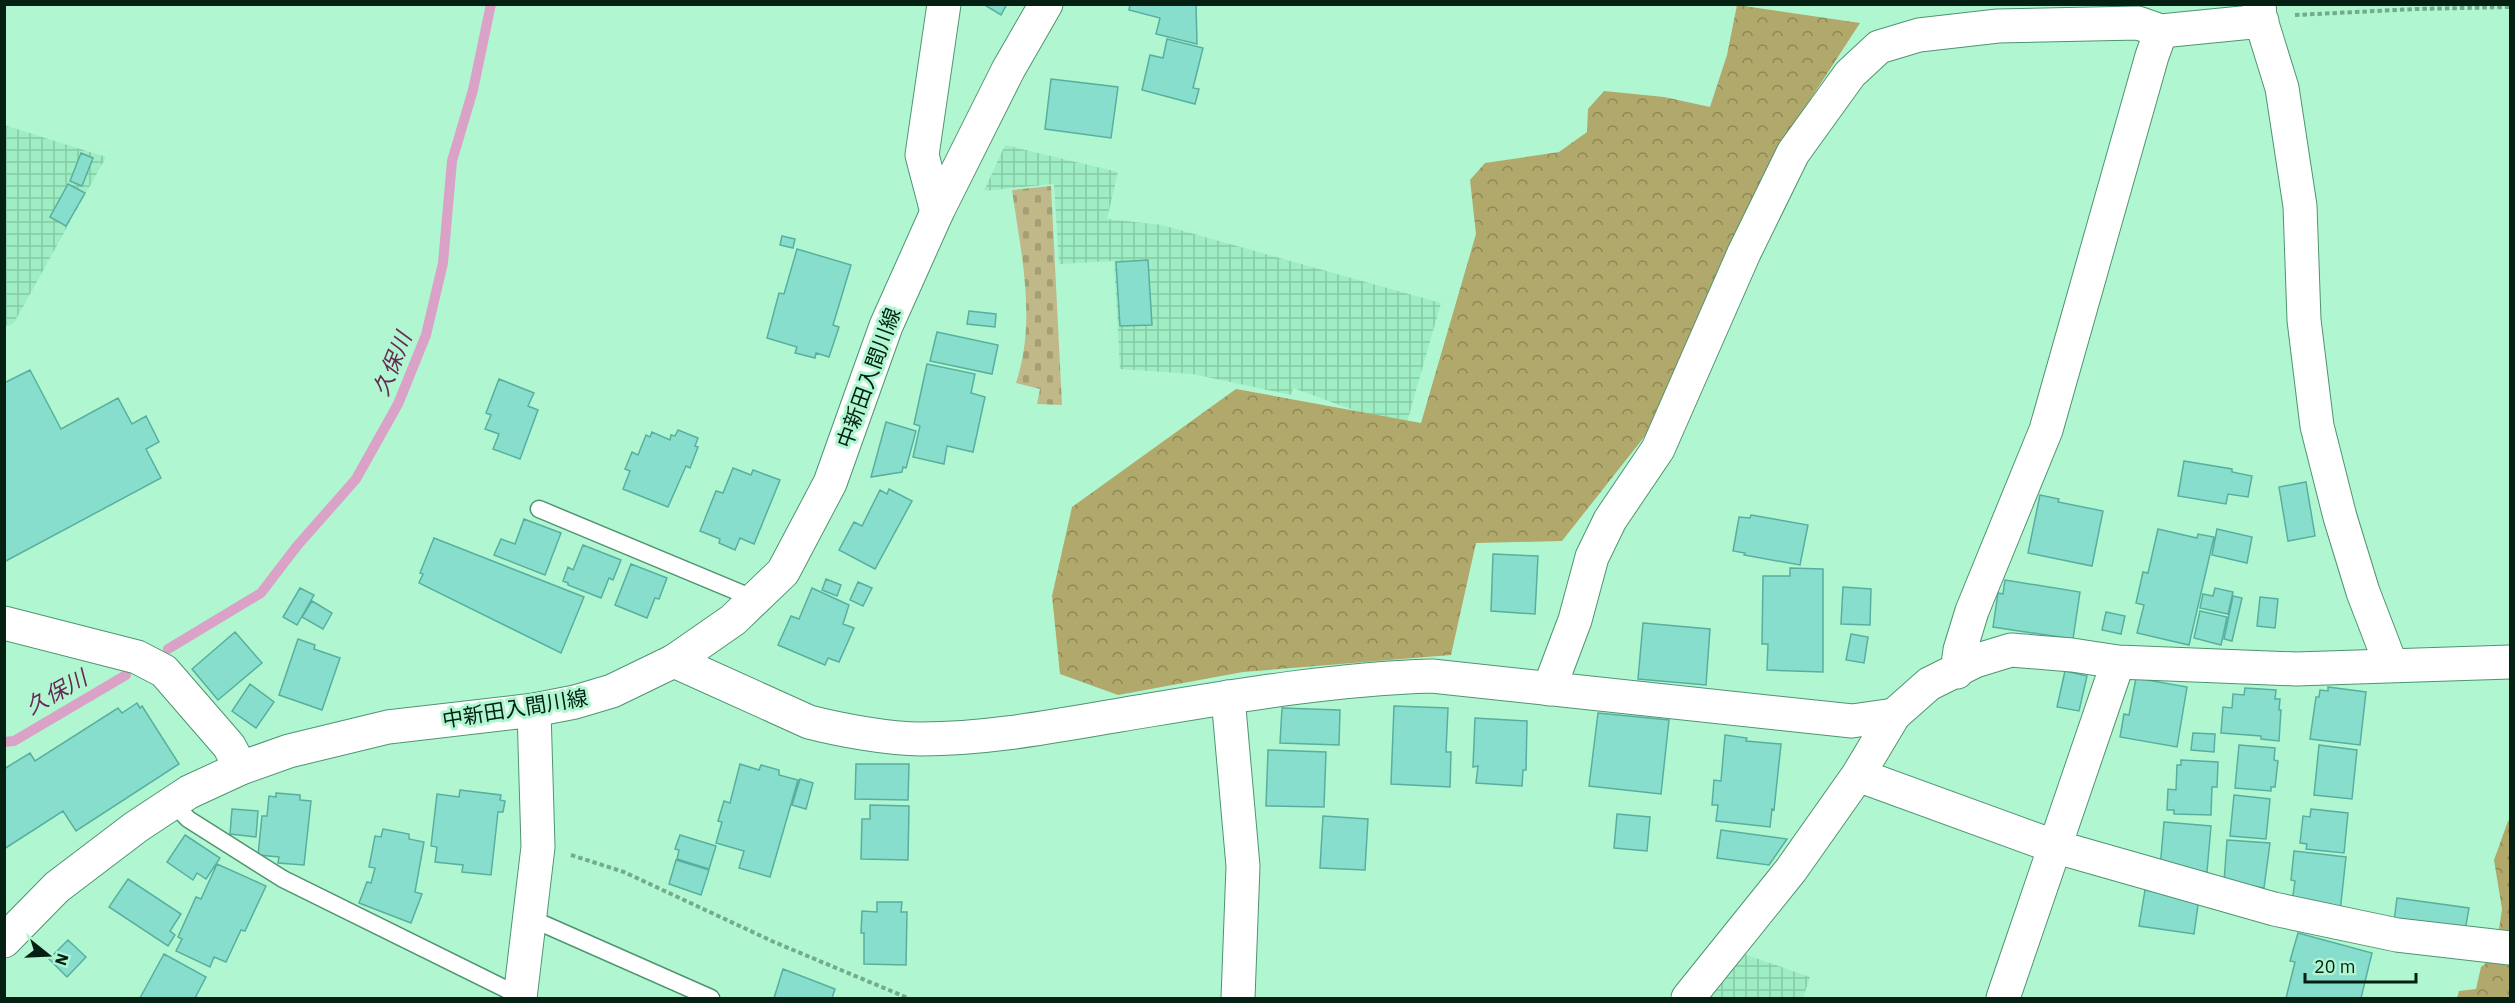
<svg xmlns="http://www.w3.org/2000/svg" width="2515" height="1003" font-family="'IBM Plex Sans','Noto Sans JP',sans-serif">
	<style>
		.industrial { fill: url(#industrial-grid) }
		.forest { fill: url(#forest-crowns) }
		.cemetery { fill: url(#cemetery-stones) }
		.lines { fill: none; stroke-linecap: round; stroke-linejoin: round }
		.stream { stroke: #daa2c6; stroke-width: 10 }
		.building { fill: #87decd; stroke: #58af9f; stroke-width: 1.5 }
		.service-casing { stroke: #4f9471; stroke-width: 19 }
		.minor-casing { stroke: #4f9471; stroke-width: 35 }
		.tertiary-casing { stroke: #4f9471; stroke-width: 35 }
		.secondary-casing { stroke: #4f9471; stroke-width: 35 }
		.path { stroke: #73ab8d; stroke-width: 4; stroke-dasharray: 4.5 3; stroke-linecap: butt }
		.service { stroke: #fff; stroke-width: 16 }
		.minor { stroke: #fff; stroke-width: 33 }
		.tertiary { stroke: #fff; stroke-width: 33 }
		.secondary { stroke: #fff; stroke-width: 33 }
		.labels { text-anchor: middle; stroke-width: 6; stroke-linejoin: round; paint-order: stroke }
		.street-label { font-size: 21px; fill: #032012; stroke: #b0f7d1 }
		.water-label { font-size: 22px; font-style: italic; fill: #682755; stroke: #b0f7d1 }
	</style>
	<defs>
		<pattern id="industrial-grid" width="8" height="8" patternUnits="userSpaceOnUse" patternTransform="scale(1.5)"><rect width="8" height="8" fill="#9eedc3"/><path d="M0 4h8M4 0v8" fill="none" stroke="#86cba6"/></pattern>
		<pattern id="forest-crowns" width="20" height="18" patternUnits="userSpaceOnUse" patternTransform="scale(1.5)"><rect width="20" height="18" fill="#b1a86b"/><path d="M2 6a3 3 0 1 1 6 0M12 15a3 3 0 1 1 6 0" fill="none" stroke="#8e8857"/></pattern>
		<pattern id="cemetery-stones" width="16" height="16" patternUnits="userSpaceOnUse" patternTransform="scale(1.5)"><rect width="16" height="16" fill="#c0b888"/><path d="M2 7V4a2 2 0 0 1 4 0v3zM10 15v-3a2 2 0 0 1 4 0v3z" fill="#a39e74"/></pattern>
	</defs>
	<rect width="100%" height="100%" fill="#b0f7d1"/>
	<path class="industrial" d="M4,125L106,157L14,323L8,326L4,325Z
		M1005,145L1118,172L1107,219L1162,225L1441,303L1405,429L1293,388L1291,395L1193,374L1120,369L1114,261L1059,264L1054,184L984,191Z
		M1744,954L1810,977L1803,998H1708Z"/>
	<path class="forest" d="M1737,5L1860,23L1778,149L1656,422L1562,541L1476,543L1451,655L1243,672L1118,695L1060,674L1052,596L1072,507L1236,389L1421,423L1476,234L1470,180L1485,163L1559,152L1587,132L1588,109L1604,91L1664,97L1710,107L1727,55Z
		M2510,820V998H2457L2459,991L2476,989L2481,967L2495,956L2502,909L2494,860L2508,821Z"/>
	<path class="cemetery" d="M1051,186L1062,405L1037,404L1040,389L1016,383C1037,320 1021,254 1012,190Z"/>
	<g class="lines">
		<path class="stream" d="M168,649L261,593L297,546L356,479L398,404L426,335L443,263L452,161L473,90L491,4
			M4,742L14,741L126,675"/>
	</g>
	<path class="building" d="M983,4H1007L1001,15Z
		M1130,4H1196L1197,44L1156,34L1160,18L1129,10Z
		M1167,39L1203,48L1193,88L1199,89L1195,104L1142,90L1150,55L1163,58Z
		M1051,79L1118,87L1111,138L1045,129Z
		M81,153L93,158L82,186L70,181Z
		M68,184L85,193L66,226L50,217Z
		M782,236L795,239L793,248L780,245Z
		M797,249L851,265L833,325L839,327L829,357L816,353L815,358L795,353L797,347L767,338L779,293L784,294Z
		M1148,260L1152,325L1120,326L1116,262Z
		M969,311L996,314L995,327L967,324Z
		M937,332L998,345L992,374L930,361Z
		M927,364L975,374L971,393L985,397L973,452L947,446L944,464L913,457L920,426L914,424Z
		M30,370L61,429L118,398L132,424L146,416L159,442L146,449L161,478L4,562V383Z
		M499,379L534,393L528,406L538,410L520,459L493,449L499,434L485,429L491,415L486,413Z
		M886,422L916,431L906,468L903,467L902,472L871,477Z
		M678,430L698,438L695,446L698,447L690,468L686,466L668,507L623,489L630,471L625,469L632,452L638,455L646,435L650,437L652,432L670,440L671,435L675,436Z
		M2184,461L2232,469V472L2252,476L2248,497L2228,494L2226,504L2178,496Z
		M733,468L751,475L753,470L780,480L754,544L740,538L735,550L719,543L720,539L700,531L716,491L723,493Z
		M2306,482L2315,536L2288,541L2279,487Z
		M889,489L912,501L875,569L839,550L854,522L862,526L880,490L887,494Z
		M2040,495L2059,499L2058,502L2103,511L2092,566L2028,553Z
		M1751,515L1808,525L1800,565L1744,555L1745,553L1733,551L1739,517L1750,518Z
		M524,519L561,533L545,575L494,555L501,539L515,544Z
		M2158,529L2197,538L2198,534L2214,537L2189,645L2137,633L2144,605L2136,603L2143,572L2148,573Z
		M2217,529L2252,537L2247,563L2212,555Z
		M434,538L584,597L561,653L419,583L423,574L420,573Z
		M583,545L621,560L613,580L609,578L601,598L568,585V583L563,581L568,567L573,570Z
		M1493,554L1538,556L1535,614L1491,611Z
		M631,564L667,578L659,599L655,598L647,618L615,605Z
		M1790,568L1823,569V672L1767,670L1768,644H1762L1763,576H1790Z
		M826,579L841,585L837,596L822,590Z
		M2005,580L2080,592L2073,639L1993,627L1998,593L2003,594Z
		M858,582L872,588L863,606L850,600Z
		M1843,587L1871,589L1870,625L1841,624Z
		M300,588L314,595L297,625L283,617Z
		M812,588L849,605L843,624L854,628L839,662L828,658L825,665L778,645L791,616L799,619Z
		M2215,588L2233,592L2228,614L2200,608L2203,594L2213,596Z
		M2233,596L2242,598L2232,641L2224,639Z
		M2260,597L2278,599L2275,628L2257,626Z
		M312,601L332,613L323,629L302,617Z
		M2200,611L2227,617L2221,645L2194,638Z
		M2106,612L2125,616L2121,634L2102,630Z
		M1643,623L1710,629L1706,685L1638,679Z
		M235,632L262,663L218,700L192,669Z
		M1851,634L1868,637L1864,663L1846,660Z
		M298,639L315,645L314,649L340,658L322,710L279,695Z
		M2065,671L2087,676L2079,711L2057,707Z
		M2136,678L2187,687L2177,747L2120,737L2124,714L2129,715Z
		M250,684L274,702L256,728L232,711Z
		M2328,687L2366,692L2360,745L2310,739L2316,697H2319L2320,690L2328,691Z
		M2245,688L2276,690L2275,699H2280L2279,710H2281L2279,741L2261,739V736L2221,733L2223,707L2232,708L2233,694L2244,695Z
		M137,703L140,708L142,706L179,764L76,831L63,811L4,849V769L30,753L35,761L118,708L122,713Z
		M1394,706L1448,708L1446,752H1451L1450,787L1391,784Z
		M1282,708L1340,710L1339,745L1280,743Z
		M1598,713L1669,720L1661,794L1589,786Z
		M1475,718L1527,721L1526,770H1523L1522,786L1476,783L1478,766L1473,767Z
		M2193,733L2215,734L2214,752L2191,750Z
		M1725,735L1747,738L1746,741L1781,744L1774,810L1772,809L1770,827L1716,821L1718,805H1712L1714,780L1721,781Z
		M2239,745L2275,748L2274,760L2278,761L2275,787H2271V791L2235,788Z
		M2319,745L2357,750L2352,799L2314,795Z
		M1268,750L1326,752L1324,807L1266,806Z
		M2181,760L2218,762L2217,787H2212L2211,815L2174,814V810H2167L2168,789L2176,790L2177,765H2181Z
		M740,764L759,770L761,765L779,770V775L798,780L770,877L739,868L744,851L716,843L722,822L718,821L724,801L730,803Z
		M856,764H909L908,800L855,799Z
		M800,779L813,783L806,809L792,805Z
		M460,790L501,795L500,800L505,801L503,812H498L491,875L462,872L463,865L435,862L437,847L431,846L437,794L459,797Z
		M276,793L300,795V800L311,801L304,865L278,863L279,857L258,855L262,816H267L269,796L276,797Z
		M2234,795L2270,799L2266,839L2230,836Z
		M870,805L909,806L908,860L861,859L862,819H870Z
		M232,809L258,811L256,837L230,834Z
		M2311,809L2348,813L2344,853L2306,849L2307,844L2300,843L2303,816L2310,817Z
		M1617,814L1650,817L1647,851L1614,848Z
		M1323,816L1368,819L1365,870L1320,868Z
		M2164,822L2211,826L2207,872L2160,868Z
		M383,829L409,834V839L424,842L415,892L422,894L411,923L359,903L367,882L371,883L375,868L369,867L375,836L381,837Z
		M1721,830L1787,839L1769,865L1717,858Z
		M185,835L220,858L206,879L197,873L193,880L167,862Z
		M680,835L716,846L709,869L677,859L679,850L675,849Z
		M2227,840L2270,843L2264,888L2224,882Z
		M2294,851L2346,857L2340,912L2292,902L2295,881L2291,880Z
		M676,860L709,870L701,895L669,884Z
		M217,864L266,886L245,931L241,930L226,962L214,957L210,967L176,951L182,939L178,937L196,897L201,899Z
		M128,879L181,914L170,931L175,935L168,946L109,907Z
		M2145,890L2199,898L2194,934L2139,926Z
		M2397,898L2469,908L2465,931L2394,921Z
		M877,902H902L901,912H907L906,965L864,964V933H861L862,911L877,912Z
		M2298,933L2372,953L2361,998H2286L2295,962L2290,961Z
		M68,940L86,957L67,977L49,959Z
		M164,954L206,977L195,998H140Z
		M783,969L835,989L832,998H774Z"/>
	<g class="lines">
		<defs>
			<path id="service" d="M539,509L755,599
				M173,803L188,819L283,879L520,996
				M530,918L711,998"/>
			<path id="minor" d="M2259,4L2260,17L2282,88L2300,206L2304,320L2317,426L2340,517L2363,592L2391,665
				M937,212L922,155L944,4
				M4,623L137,657L164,671L229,746L241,768
				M1957,672L1960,650L1972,611L2046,430L2152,56L2161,31L2262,21
				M1549,689L1575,620L1592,557L1610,520L1658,449L1744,253L1793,153L1850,74L1879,47L1919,35L1998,26L2138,23L2161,31
				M1228,697L1243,866L1238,998
				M1858,775L2053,846L2274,909L2397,935L2510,948
				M520,998L538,847L534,710
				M1688,998L1791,870L1858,775L1894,715L1929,684L1975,661L2011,650L2072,655L2118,662L2296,669L2510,662
				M2003,998L2118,662"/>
			<path id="tertiary" d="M674,661L809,722C840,730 889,739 921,739C988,739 1055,726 1120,715C1223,698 1328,679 1432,676L1852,721L1894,715"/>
			<path id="secondary" d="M4,941L57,887L136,827L189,792L241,768L289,751L388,727L534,710L575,702L612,691L674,661L733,620L783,572L830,483L886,326L937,212L1008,70L1046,4"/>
		</defs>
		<use href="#service" class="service-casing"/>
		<use href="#minor" class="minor-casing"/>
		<use href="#tertiary" class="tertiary-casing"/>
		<use href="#secondary" class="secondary-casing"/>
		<path class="path" d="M2295,15L2416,9L2510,7
			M571,855L624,872L774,942L908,998"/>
		<use href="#service" class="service"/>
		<use href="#minor" class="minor"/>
		<use href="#tertiary" class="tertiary"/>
		<use href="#secondary" class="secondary"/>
	</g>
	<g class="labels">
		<g class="street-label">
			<text transform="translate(869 378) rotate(-70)" y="7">中新田入間川線</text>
			<text transform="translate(515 709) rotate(-9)" y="7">中新田入間川線</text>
		</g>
		<g class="water-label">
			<text transform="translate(392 364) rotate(-68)" y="8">久保川</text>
			<text transform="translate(56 692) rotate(-29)" y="8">久保川</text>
		</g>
	</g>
	<rect width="2515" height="1003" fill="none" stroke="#032012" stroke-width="12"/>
	<g transform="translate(48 955) rotate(108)" stroke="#b0f7d1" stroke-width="4.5" paint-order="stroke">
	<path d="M0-4.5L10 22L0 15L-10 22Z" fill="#032012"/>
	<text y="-9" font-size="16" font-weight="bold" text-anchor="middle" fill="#032012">N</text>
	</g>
	<path d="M2305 973v9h111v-9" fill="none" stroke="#032012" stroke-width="3"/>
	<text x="2314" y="973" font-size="18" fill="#032012" stroke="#b0f7d1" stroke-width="4.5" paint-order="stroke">20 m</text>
</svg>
